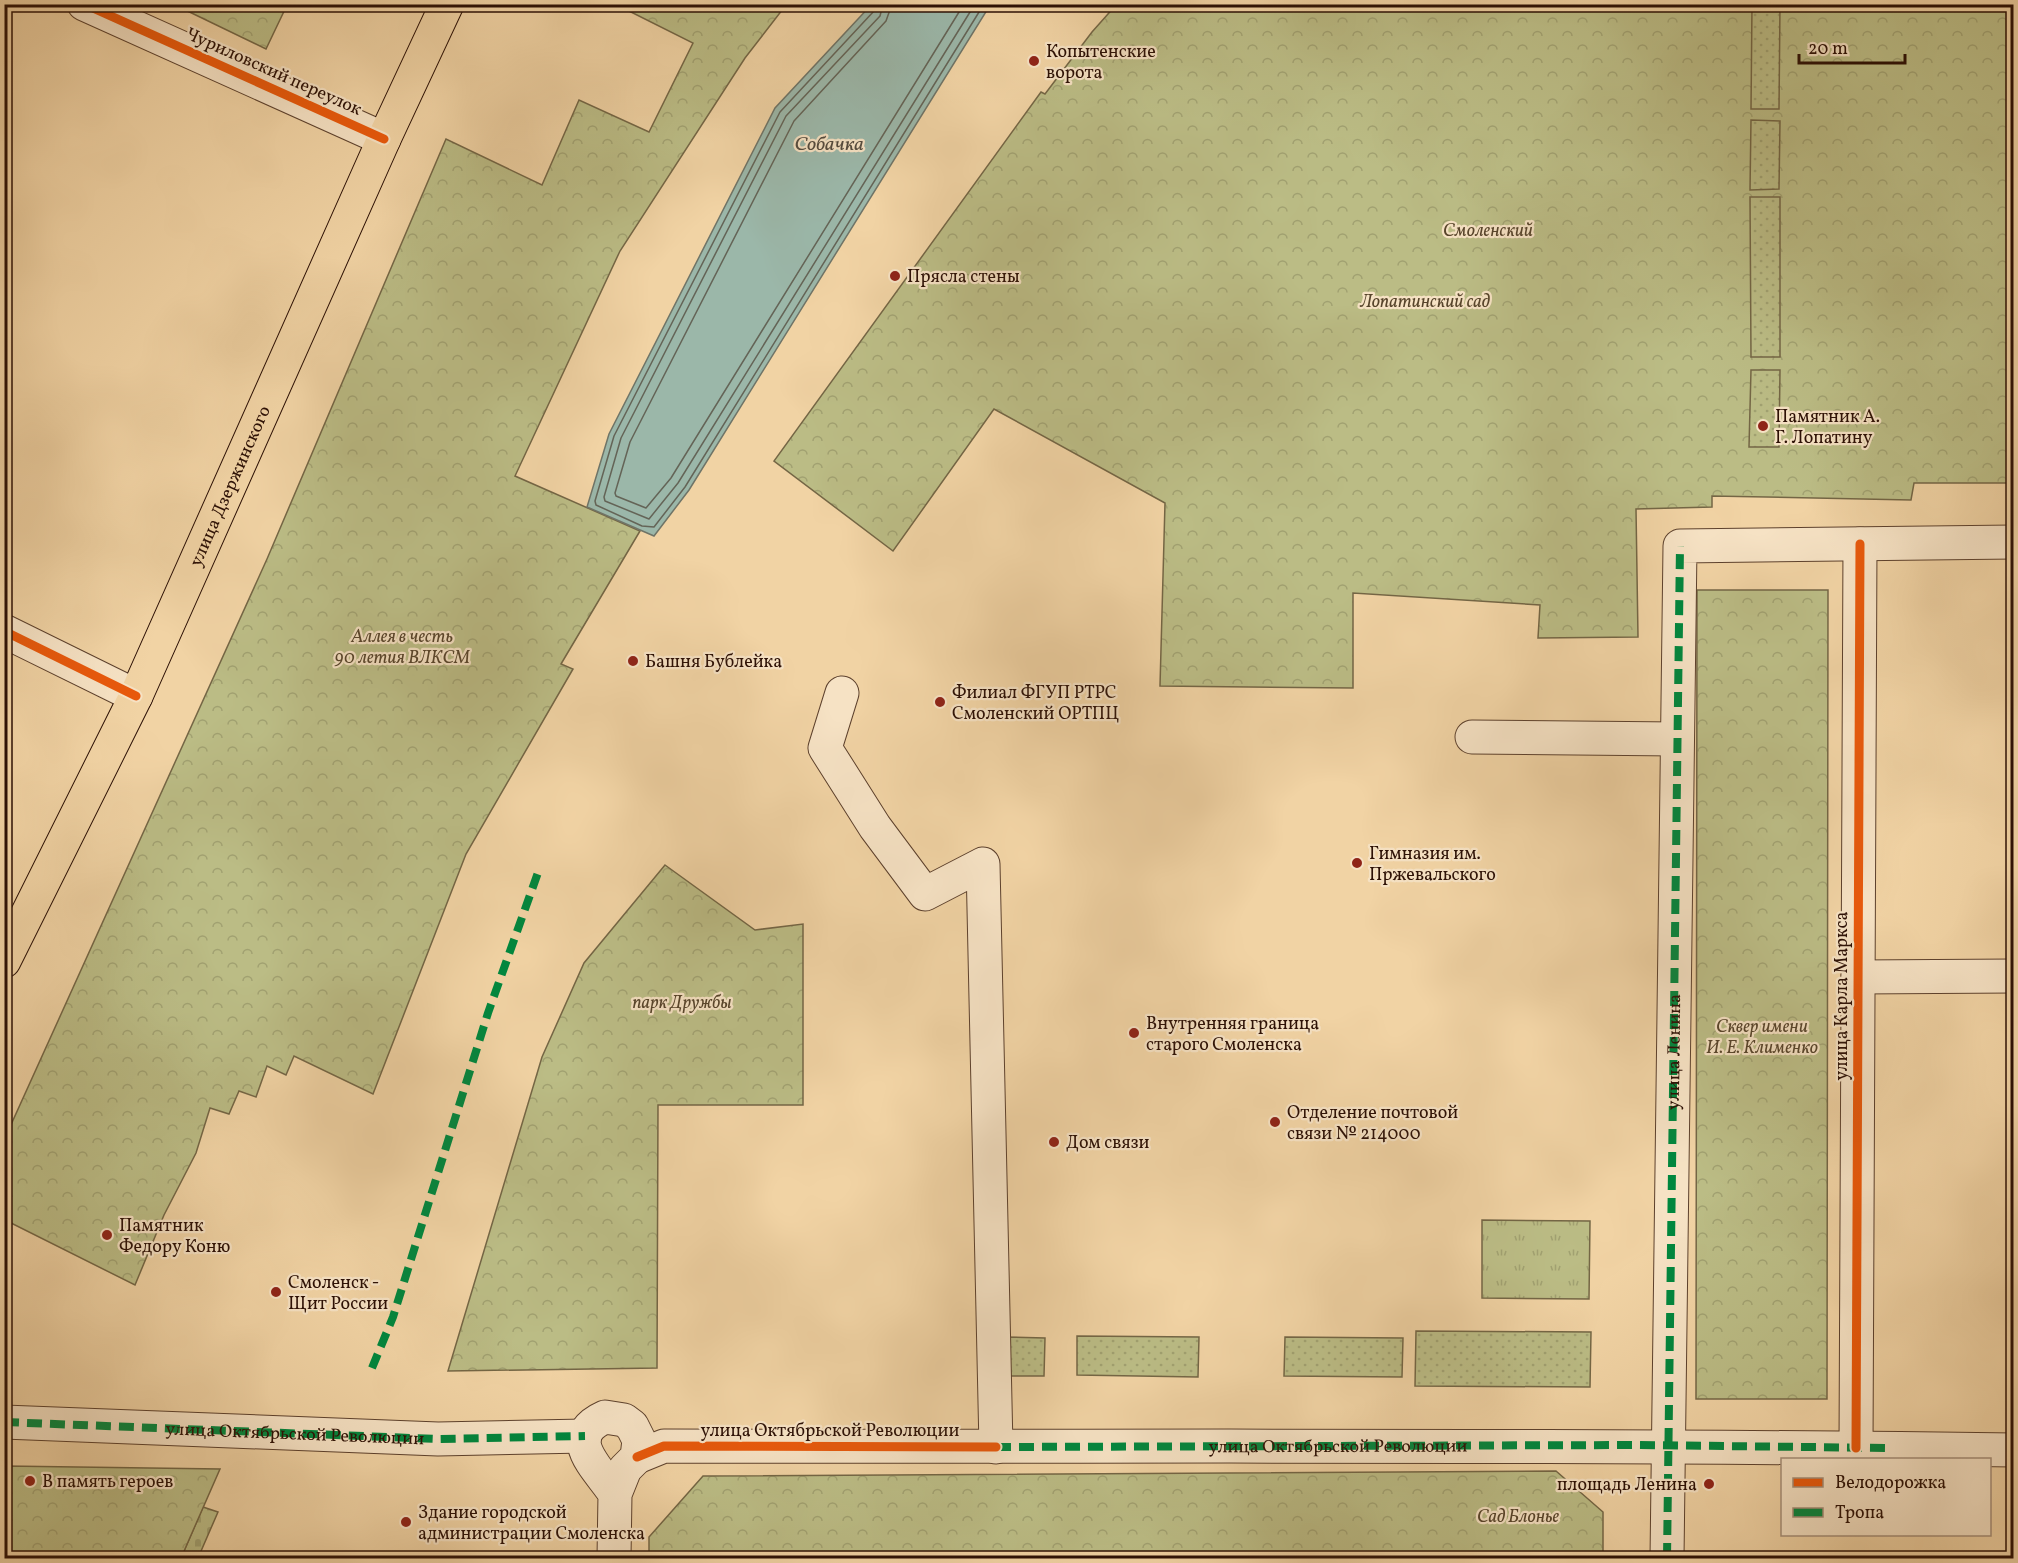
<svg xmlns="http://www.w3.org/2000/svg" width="2018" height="1563" font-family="Vollkorn,serif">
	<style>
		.grass { fill: url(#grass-tufts); stroke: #746645; stroke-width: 1.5 }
		.cemetery { fill: url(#cemetery-stones); stroke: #746645; stroke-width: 1.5 }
		.park { fill: url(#park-crowns); stroke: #746645; stroke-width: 1.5 }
		.garden { fill: url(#garden-dots); stroke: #746645; stroke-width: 1.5 }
		.water { fill: #9bb7a9; stroke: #6f7467; stroke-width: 1.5 }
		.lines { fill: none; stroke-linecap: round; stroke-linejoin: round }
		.shore { stroke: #646457; stroke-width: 1.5 }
		.minor-casing { stroke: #5d412d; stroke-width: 35 }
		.major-casing { stroke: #2c1005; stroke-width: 35 }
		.minor { stroke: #f6e2c4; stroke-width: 33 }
		.major { stroke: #f1d3a4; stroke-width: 33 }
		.quiet { stroke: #00873e; stroke-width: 8; stroke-dasharray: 15 8; stroke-linecap: butt }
		.cycleway-casing { stroke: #f6e2c4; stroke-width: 13 }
		.cycleway { stroke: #e8590c; stroke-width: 9 }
		.poi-dot { fill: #8f2418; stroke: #f6e2c4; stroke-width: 2 }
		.labels { text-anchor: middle; stroke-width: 4.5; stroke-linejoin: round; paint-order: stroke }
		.poi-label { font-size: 18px; fill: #2c1005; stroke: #f6e2c4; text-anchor: start }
		.street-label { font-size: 18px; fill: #2c1005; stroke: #f6e2c4 }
		.park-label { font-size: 18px; font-style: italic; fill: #57442b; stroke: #f6e2c4 }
		.water-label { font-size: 20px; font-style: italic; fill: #534a3e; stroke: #f6e2c4 }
	</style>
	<defs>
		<pattern id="grass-tufts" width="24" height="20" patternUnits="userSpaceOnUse" patternTransform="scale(1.5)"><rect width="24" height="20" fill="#bbbc85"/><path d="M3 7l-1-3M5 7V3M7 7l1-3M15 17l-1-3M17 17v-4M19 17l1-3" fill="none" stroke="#a1a171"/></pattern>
		<pattern id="cemetery-stones" width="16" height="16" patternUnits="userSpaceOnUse" patternTransform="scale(1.5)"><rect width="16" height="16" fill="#bbbc85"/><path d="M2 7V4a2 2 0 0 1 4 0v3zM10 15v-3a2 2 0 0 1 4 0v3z" fill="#a1a171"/></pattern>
		<pattern id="park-crowns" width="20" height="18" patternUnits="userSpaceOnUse" patternTransform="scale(1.5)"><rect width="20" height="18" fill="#bbbc85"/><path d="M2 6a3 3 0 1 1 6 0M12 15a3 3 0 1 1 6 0" fill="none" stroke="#a1a171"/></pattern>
		<pattern id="garden-dots" width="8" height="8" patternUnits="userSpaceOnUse" patternTransform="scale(1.5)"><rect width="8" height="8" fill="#bbbc85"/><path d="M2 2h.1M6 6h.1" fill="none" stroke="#a1a171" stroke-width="1.8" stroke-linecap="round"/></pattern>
	</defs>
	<rect width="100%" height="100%" fill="#f1d3a4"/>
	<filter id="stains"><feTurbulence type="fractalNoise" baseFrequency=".00333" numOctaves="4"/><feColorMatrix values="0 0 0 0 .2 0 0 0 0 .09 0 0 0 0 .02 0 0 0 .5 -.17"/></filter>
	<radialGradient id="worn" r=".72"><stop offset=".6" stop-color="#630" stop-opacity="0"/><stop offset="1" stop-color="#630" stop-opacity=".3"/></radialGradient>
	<path class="grass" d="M1482,1220L1590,1221L1589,1299L1482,1298Z"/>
	<path class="cemetery" d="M203,1507L218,1512L198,1558H181Z"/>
	<path class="park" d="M175,5H287L266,49Z
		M617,5H786L745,58L620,251L515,476L640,531L561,664L573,669L466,854L373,1094L294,1056L286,1075L267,1066L256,1097L239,1091L229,1114L210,1108L196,1153L164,1215L135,1285L5,1220V1138L267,559L446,139L542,185L579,100L649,132L693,43Z
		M1116,5H2013V483H1914L1911,500L1712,496V507L1636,509L1638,637L1538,638L1540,605L1353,593V688L1160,686L1165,503L994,409L893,551L774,461L1041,92L1045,94L1092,32Z
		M1697,590H1828L1827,1399H1696Z
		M665,865L755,930L803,924V1105H658L657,1368L448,1371L542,1057L584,963Z
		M5,1466L220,1469L181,1558H5Z
		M1556,1471L1603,1512V1558H649V1537L703,1476Z"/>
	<path class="garden" d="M1752,5H1780L1779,109H1751Z
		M1751,120L1780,121L1779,189L1750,190Z
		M1750,197H1780V357H1751Z
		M1751,370H1780L1779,447H1749Z
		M1416,1331L1591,1332L1590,1387L1415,1386Z
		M1077,1336L1199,1337L1198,1377L1077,1375Z
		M1005,1337L1045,1338L1044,1376H1005Z
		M1285,1337L1403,1338L1402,1377L1284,1376Z"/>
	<path class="water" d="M872,4L993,5L987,10L689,490L654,536L587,507L609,434L775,108Z"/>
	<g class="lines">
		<path class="shore" d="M876,4L874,11L780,112L614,436L595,501L596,505L642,526L654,527L685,487L984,4
			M883,4L880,16L786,116L621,438L604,497L605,501L649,519L678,483L975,4
			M892,4L886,21L794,121L630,442L615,493L616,496L646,508L671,478L964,4"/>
		<defs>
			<g id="minor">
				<path d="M84,4L384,139"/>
				<path d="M4,631L136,696"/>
				<path d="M842,693L825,748L875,827L925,894L983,864L996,1447"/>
				<path d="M1472,737L1677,739"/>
				<path d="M1858,977L2014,976"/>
				<path d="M4,1422L438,1439L585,1436"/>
				<path d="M1856,1448L1860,544"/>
				<path d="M637,1457L664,1446C1114,1447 1564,1444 2014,1450"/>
				<path d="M614,1558L615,1494L625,1469L637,1457L639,1440L632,1426L624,1420L605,1417C560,1437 599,1469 615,1494"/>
				<path id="s1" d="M1667,1558L1680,546L2014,542"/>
			</g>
			<g id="major">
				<path id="s2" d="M4,961L136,696L384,139L447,4"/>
			</g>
		</defs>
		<use href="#minor" class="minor-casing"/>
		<use href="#major" class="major-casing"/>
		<use href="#minor" class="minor"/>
		<use href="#major" class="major"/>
		<g class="quiet">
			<path d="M372,1368L393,1317L488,1013L540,867"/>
			<path id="s3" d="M4,1422L438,1439L585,1436"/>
			<path id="s4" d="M996,1447L1635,1445L1891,1448"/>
			<path d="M1667,1558L1680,546"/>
		</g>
		<defs>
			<path id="cycleway" d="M84,4L384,139
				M4,631L136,696
				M1856,1448L1860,544
				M637,1457L664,1446L996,1447"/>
		</defs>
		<use href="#cycleway" class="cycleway-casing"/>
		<use href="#cycleway" class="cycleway"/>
	</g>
	<g class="poi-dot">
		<circle cx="1034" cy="61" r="6"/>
		<circle cx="895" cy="276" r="6"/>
		<circle cx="1763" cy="426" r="6"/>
		<circle cx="633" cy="661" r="6"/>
		<circle cx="940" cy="702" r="6"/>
		<circle cx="1357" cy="863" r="6"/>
		<circle cx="1134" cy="1033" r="6"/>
		<circle cx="1275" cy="1122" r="6"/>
		<circle cx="1054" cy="1142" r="6"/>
		<circle cx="107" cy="1235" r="6"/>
		<circle cx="276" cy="1292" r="6"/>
		<circle cx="30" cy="1481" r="6"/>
		<circle cx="1709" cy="1484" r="6"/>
		<circle cx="406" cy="1522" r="6"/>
	</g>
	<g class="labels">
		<g class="poi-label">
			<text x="1046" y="57">Копытенские<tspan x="1046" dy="21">ворота</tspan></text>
			<text x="907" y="282">Прясла стены</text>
			<text x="1775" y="422">Памятник А.<tspan x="1775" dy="21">Г. Лопатину</tspan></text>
			<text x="645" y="667">Башня Бублейка</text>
			<text x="952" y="698">Филиал ФГУП РТРС<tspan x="952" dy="21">Смоленский ОРТПЦ</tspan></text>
			<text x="1369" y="859">Гимназия им.<tspan x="1369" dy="21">Пржевальского</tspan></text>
			<text x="1146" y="1029">Внутренняя граница<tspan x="1146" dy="21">старого Смоленска</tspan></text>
			<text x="1287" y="1118">Отделение почтовой<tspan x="1287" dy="21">связи № 214000</tspan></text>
			<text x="1066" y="1148">Дом связи</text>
			<text x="119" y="1231">Памятник<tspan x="119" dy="21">Федору Коню</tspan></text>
			<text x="288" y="1288">Смоленск -<tspan x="288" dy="21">Щит России</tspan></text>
			<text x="42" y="1487">В память героев</text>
			<text x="1697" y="1490" text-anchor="end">площадь Ленина</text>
			<text x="418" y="1518">Здание городской<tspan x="418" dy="21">администрации Смоленска</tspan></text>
		</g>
		<g class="street-label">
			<text transform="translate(274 71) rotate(24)" y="6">Чуриловский переулок</text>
			<text dy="6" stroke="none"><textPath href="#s2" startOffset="526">улица Дзержинского</textPath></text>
			<text transform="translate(1841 996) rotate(-90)" y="6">улица Карла Маркса</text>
			<text dy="6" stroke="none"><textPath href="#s1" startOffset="506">улица Ленина</textPath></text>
			<text x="830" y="1436">улица Октябрьской Революции</text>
			<text dy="6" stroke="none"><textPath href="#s3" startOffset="291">улица Октябрьской Революции</textPath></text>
			<text dy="6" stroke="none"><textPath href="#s4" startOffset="342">улица Октябрьской Революции</textPath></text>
		</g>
		<g class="park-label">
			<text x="1488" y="236">Смоленский</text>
			<text x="1425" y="307">Лопатинский сад</text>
			<text x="402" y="642">Аллея в честь<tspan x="402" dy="21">90 летия ВЛКСМ</tspan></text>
			<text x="682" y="1008">парк Дружбы</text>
			<text x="1762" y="1032">Сквер имени<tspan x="1762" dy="21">И. Е. Клименко</tspan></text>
			<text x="1518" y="1522">Сад Блонье</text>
		</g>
		<g class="water-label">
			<text x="829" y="150">Собачка</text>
		</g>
	</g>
	<rect width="2018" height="1563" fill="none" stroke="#f1d3a4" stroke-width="24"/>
	<rect x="6" y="6" width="2006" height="1551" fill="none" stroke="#2c1005" stroke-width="3"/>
	<rect x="12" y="12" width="1994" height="1539" fill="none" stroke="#2c1005" stroke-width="1.5"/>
	<rect x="1781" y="1458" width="210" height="78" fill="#f6e2c4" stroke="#a58e78" stroke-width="1.5"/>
	<rect x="1793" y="1478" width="30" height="9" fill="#e8590c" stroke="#a58e78" stroke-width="1.5"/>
	<text x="1835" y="1488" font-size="18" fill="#2c1005">Велодорожка</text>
	<rect x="1793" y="1508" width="30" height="9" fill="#00873e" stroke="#a58e78" stroke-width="1.5"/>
	<text x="1835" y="1518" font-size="18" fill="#2c1005">Тропа</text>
	<path d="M1799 54v9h106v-9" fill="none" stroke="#2c1005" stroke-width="3"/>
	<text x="1808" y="54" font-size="18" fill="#2c1005" stroke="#f6e2c4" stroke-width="4.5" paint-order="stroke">20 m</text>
	<rect width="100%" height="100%" filter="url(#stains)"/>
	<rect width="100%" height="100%" fill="url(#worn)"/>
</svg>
